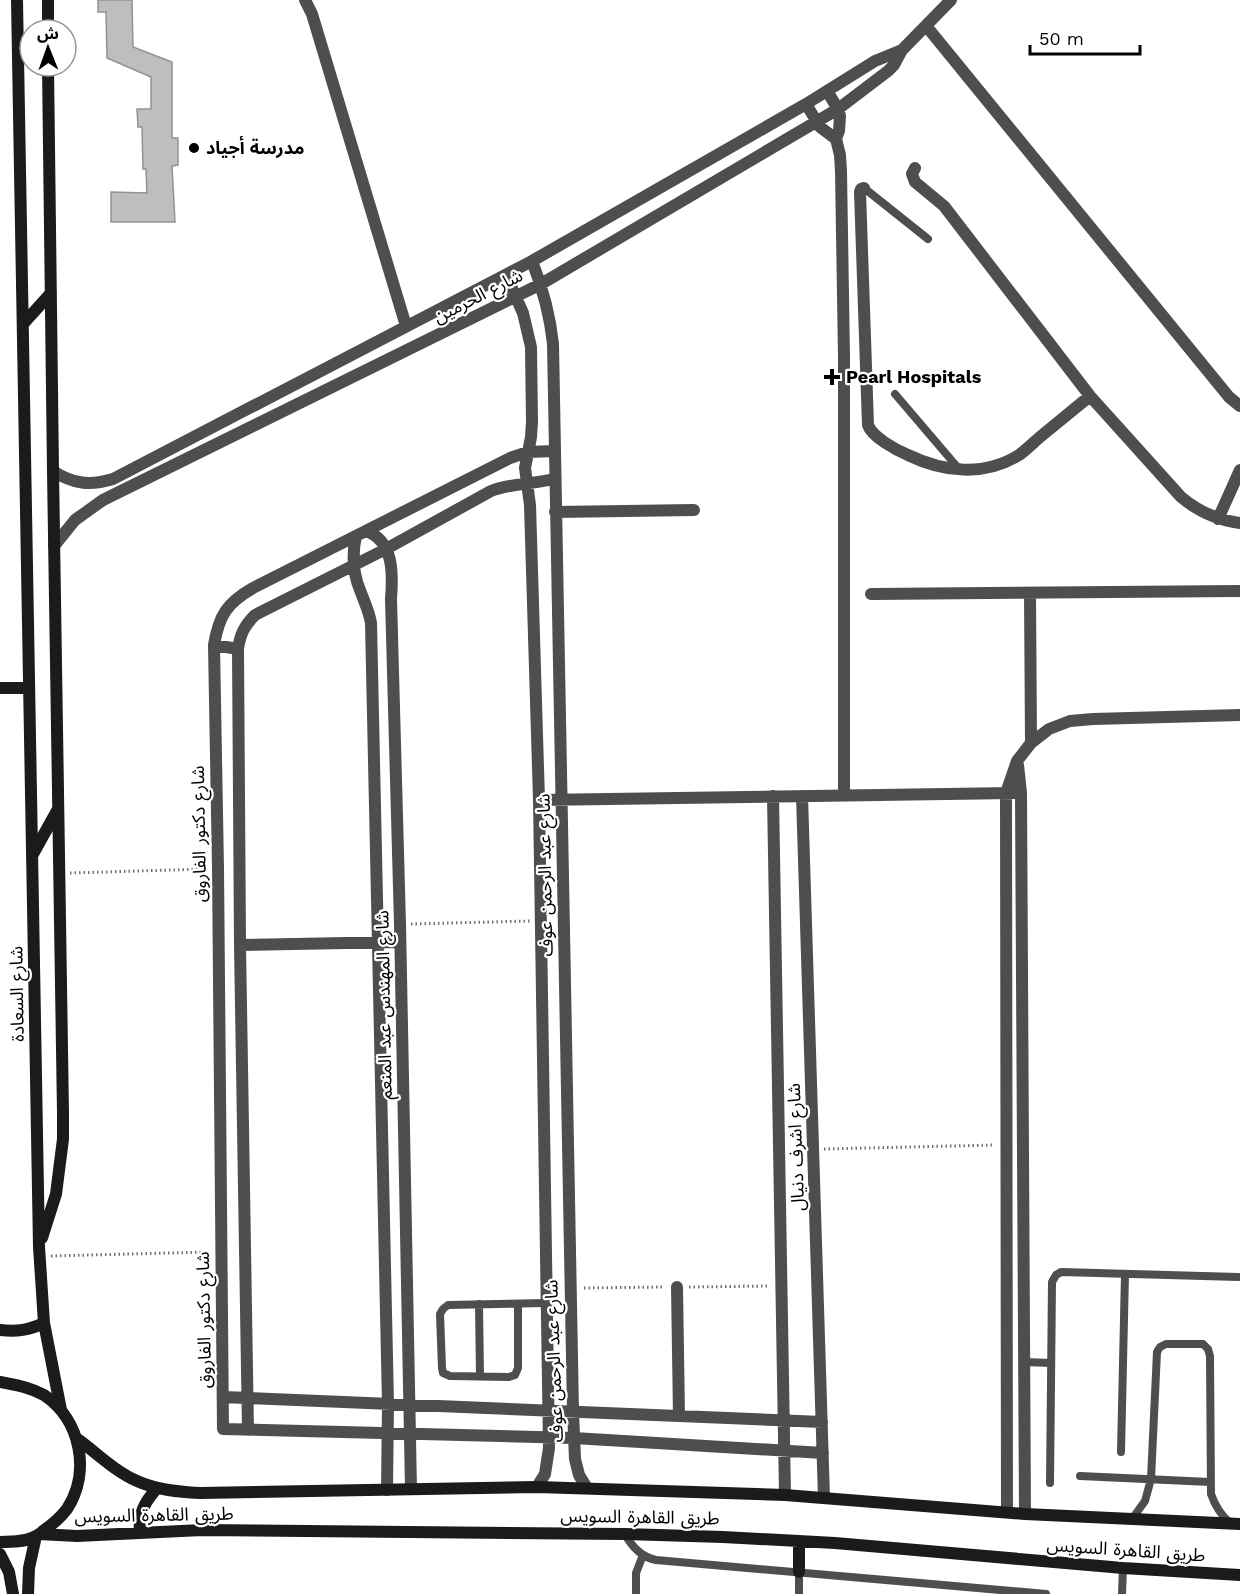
<svg xmlns="http://www.w3.org/2000/svg" width="1240" height="1594" font-family="'Work Sans','Noto Sans Arabic',sans-serif">
	<style>
		.building { fill: #bebebe; stroke: #929292; stroke-width: 1.5 }
		.lines { fill: none; stroke-linecap: round; stroke-linejoin: round }
		.path { stroke: #707070; stroke-width: 3; stroke-dasharray: 1.5 3; stroke-linecap: butt }
		.lane { stroke: #4e4e4e; stroke-width: 8 }
		.street { stroke: #4e4e4e; stroke-width: 12 }
		.secondary { stroke: #1b1b1b; stroke-width: 12 }
		.poi-dot { fill: #000; stroke: #fff; stroke-width: 2 }
		.labels { text-anchor: middle; stroke-width: 4.5; stroke-linejoin: round; paint-order: stroke }
		.poi-label { font-size: 18px; font-weight: bold; fill: #000; stroke: #fff; text-anchor: start }
		.street-label { font-size: 18px; fill: #000; stroke: #fff }
	</style>
	<rect width="100%" height="100%" fill="#fff"/>
	<path class="building" d="M98,0H132L133,47L172,62V138H178V165L172,166L175,222H111V192L147,193L146,169H143L142,127H138L137,109H151V77L107,58L106,12H98Z"/>
	<g class="lines">
		<path class="path" d="M70,873L205,869
			M411,924L530,921
			M824,1149L995,1145
			M51,1256L209,1252
			M689,1287L769,1286
			M584,1288L664,1287"/>
		<path class="lane" d="M864,188L928,239
			M895,394L959,469
			M479,1304L480,1376
			M518,1304V1368L515,1375L509,1377L450,1376L443,1373L442,1368L440,1314L443,1309L448,1305L546,1303
			M1024,1362L1051,1363
			M1121,1452L1125,1274
			M1080,1476L1210,1482
			M1050,1483L1052,1282L1056,1275L1061,1272L1238,1277
			M1132,1519L1145,1501L1151,1479L1157,1352L1160,1347L1166,1344H1203L1208,1349L1210,1356L1211,1494C1215,1506 1220,1514 1230,1523
			M625,1534C632,1547 641,1557 656,1560L1046,1594
			M636,1594V1573L643,1555
			M799,1594V1572
			M1122,1594L1123,1568"/>
		<path class="street" d="M305,0L312,14L406,326
			M927,27L1229,397L1240,406
			M827,91L838,109L840,116L839,131L836,139L840,155L841,171L844,357V795
			M806,104L820,127L836,139
			M915,168L912,174L915,182L944,206L1090,396L1181,497C1199,512 1217,520 1240,523
			M864,188L861,189L860,192L868,425C872,437 896,450 908,455C943,472 984,477 1019,455C1026,450 1033,443 1040,437C1057,423 1074,409 1090,396
			M532,261C543,289 550,315 553,344L573,1411L575,1459L579,1475L587,1488
			M506,275L523,313L531,347L532,422L531,437L525,468L530,505L539,800L549,1448L545,1474L537,1487
			M554,451L528,452L510,458L253,588C227,603 219,615 214,645L218,868L223,1429L574,1438L823,1453
			M53,471C73,484 90,486 113,479L532,261L806,104L875,61L902,50
			M555,512L694,510
			M1218,519L1240,470
			M366,531C394,541 393,574 391,599L400,924L411,1489
			M356,536C352,554 353,573 360,590C364,601 369,611 371,623L388,1404L387,1490
			M54,546L75,520L103,500L541,284L838,109L888,71L894,65L902,50L951,0
			M1030,593L1031,743
			M871,594L1240,591
			M214,645L238,649
			M1018,765L1021,793L1025,1514
			M773,796L785,1495
			M802,796L824,1498
			M539,800L1013,793
			M240,945L400,942
			M677,1287L679,1416
			M223,1397L822,1422
			M248,1430L240,945L238,649C240,634 245,625 255,615L386,549L491,491C512,483 533,484 554,479
			M1007,1512L1006,793L1017,761L1031,743L1049,729L1070,721L1093,719L1240,715"/>
		<path class="secondary" d="M17,0L39,1247L44,1323L61,1410
			M48,0V30
			M23,324L51,293
			M0,688H29
			M33,854L58,809
			M42,1238L56,1194L63,1139V1113L53,471L48,66
			M0,1330C17,1332 29,1330 44,1323
			M0,1382C15,1385 30,1387 44,1395C81,1420 91,1472 67,1509C60,1518 52,1525 43,1531C41,1533 39,1535 36,1536C26,1542 11,1542 0,1542
			M76,1438C96,1452 114,1471 137,1481C157,1490 179,1492 200,1493L537,1487L785,1495L1025,1514L1240,1524
			M140,1532C138,1513 145,1502 157,1488
			M39,1534L77,1536L202,1530L625,1534L723,1537L835,1543L1123,1568L1240,1575
			M799,1541V1572
			M0,1554L9,1572L13,1594
			M28,1594L29,1568L36,1536"/>
	</g>
	<g class="poi-dot">
		<circle cx="194" cy="148" r="6"/>
		<path d="M829 368h6v6h6v6h-6v6h-6v-6h-6v-6h6z"/>
	</g>
	<g class="labels">
		<g class="poi-label">
			<text x="206" y="154">مدرسة أجياد</text>
			<text x="846" y="383">Pearl Hospitals</text>
		</g>
		<g class="street-label">
			<text transform="translate(478 296) rotate(-27)" y="6">شارع الحرمين</text>
			<text transform="translate(199 834) rotate(-91)" y="6">شارع دكتور الفاروق</text>
			<text transform="translate(545 875) rotate(-91)" y="6">شارع عبد الرحمن عوف</text>
			<text transform="translate(17 994) rotate(-91)" y="6">شارع السعادة</text>
			<text transform="translate(384 1005) rotate(-91)" y="6">شارع المهندس عبد المنعم</text>
			<text transform="translate(796 1147) rotate(-92)" y="6">شارع اشرف دنيال</text>
			<text transform="translate(204 1320) rotate(-91)" y="6">شارع دكتور الفاروق</text>
			<text transform="translate(554 1361) rotate(-92)" y="6">شارع عبد الرحمن عوف</text>
			<text transform="translate(154 1515) rotate(-1)" y="6">طريق القاهرة السويس</text>
			<text transform="translate(640 1517) rotate(1)" y="6">طريق القاهرة السويس</text>
			<text transform="translate(1126 1550) rotate(4)" y="6">طريق القاهرة السويس</text>
		</g>
	</g>
	<g transform="translate(48 48) rotate(359)"><circle r="28" fill="#ffffff" stroke="#999999" stroke-width="1.5"/>
	<path d="M0-4.5L10 22L0 15L-10 22Z" fill="#000000"/>
	<text y="-9" font-size="16" font-weight="bold" text-anchor="middle" fill="#000000">ش</text>
	</g>
	<path d="M1030 45v9h110v-9" fill="none" stroke="#000000" stroke-width="3"/>
	<text x="1039" y="45" font-size="18" fill="#000000" stroke="#ffffff" stroke-width="4.5" paint-order="stroke">50 m</text>
</svg>
